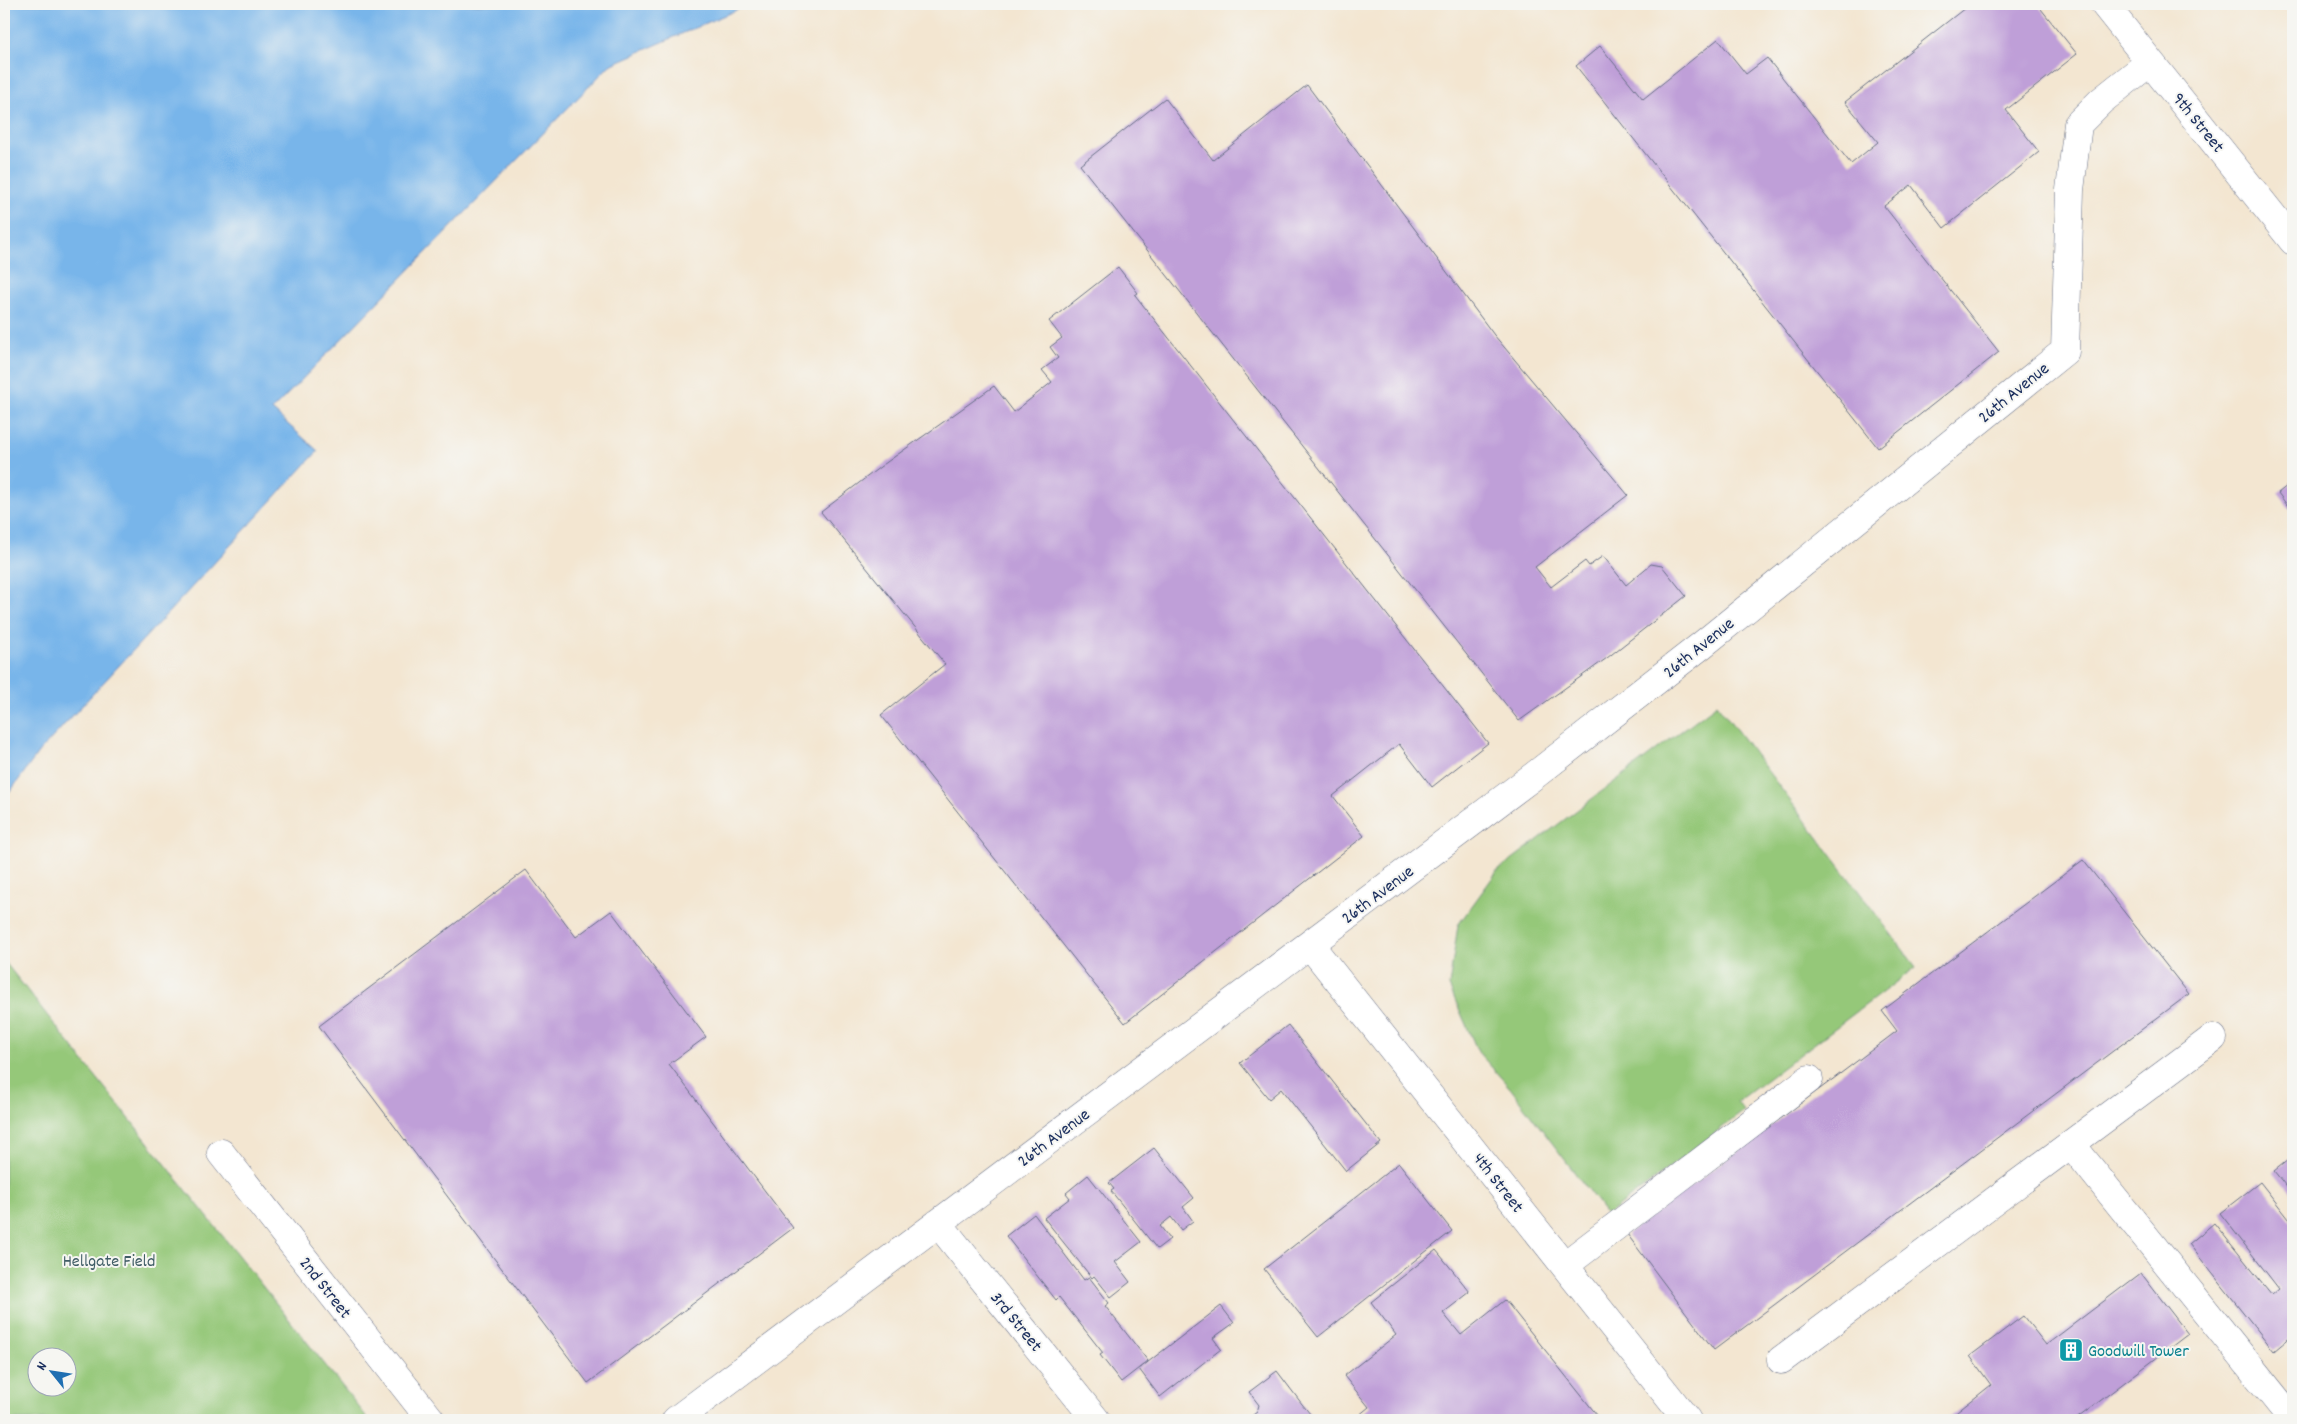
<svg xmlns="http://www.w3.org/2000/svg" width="2297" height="1424" font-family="Dekko,sans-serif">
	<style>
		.green { fill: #95c879; stroke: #587c6c; fill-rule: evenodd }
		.water { fill: #78b5ea; stroke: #4a72a4 }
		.building { fill: #bf9fd8 }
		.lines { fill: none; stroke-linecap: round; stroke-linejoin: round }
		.minor-casing { stroke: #676f86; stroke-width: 29 }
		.minor { stroke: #fff; stroke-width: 28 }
		.labels { text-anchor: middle; stroke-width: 4; stroke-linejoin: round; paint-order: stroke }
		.street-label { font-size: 18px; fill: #1b2f5e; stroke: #f6f6f2 }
		.park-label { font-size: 18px; fill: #405d66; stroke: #f6f6f2 }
		.culture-label { font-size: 18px; fill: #0d838f; stroke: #f6f6f2; text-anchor: start }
	</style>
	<rect width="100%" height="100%" fill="#f6f6f2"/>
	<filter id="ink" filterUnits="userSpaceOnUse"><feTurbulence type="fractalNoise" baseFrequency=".02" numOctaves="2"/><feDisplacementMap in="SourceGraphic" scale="10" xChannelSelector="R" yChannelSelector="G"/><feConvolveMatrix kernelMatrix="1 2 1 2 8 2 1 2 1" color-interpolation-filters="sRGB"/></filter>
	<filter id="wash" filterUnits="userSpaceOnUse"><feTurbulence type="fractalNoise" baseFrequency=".0096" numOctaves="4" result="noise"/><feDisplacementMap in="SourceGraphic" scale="20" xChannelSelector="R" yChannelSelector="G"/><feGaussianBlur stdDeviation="1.12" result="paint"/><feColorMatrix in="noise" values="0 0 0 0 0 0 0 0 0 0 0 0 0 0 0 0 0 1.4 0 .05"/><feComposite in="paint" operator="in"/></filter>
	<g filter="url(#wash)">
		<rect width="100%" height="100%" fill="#f3e6d1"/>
		<path class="green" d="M1717,704L1916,967L1737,1102L1744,1111L1607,1215L1511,1089L1478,1052L1449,986L1458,925L1498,870Z
			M4,961L369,1420H4ZM38,1356H68V1386H38Z"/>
		<path class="water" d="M4,4H750L610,65L272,410L318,451L39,752L4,800Z"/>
		<g id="blocks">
			<path class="building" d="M1970,4H2037L2077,54L2006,110L2039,152L1944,228L1911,185L1884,206L1999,352L1878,448L1576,66L1600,46L1643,99L1718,39L1746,74L1767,58L1851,164L1878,142L1845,102Z
				M1307,85L1494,335L1628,495L1535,567L1551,587L1585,561L1589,566L1603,556L1626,585L1651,564L1662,566L1686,596L1607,658L1519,721L1080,165L1165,98L1213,160Z
				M1118,267L1138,293L1135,295L1488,743L1432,787L1399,744L1333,796L1364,836L1125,1023L881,715L945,664L821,512L880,467L994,386L1014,412L1052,382L1042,370L1058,358L1050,347L1062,338L1049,321Z
				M2293,481V513L2278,493Z
				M2083,860L2189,994L1714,1350L1627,1234L1897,1031L1882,1011Z
				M526,870L576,937L611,911L706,1037L669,1064L793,1228L588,1383L319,1026Z
				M1288,1025L1381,1143L1346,1171L1281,1089L1269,1099L1240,1063Z
				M1154,1148L1194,1198L1183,1207L1193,1221L1181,1230L1171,1217L1160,1226L1170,1239L1157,1249L1111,1191L1114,1189L1109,1183Z
				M2293,1156V1195L2274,1171Z
				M1399,1163L1452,1231L1318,1337L1264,1269Z
				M1088,1175L1141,1242L1115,1262L1130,1282L1111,1297L1094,1276L1092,1278L1044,1218L1070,1198L1066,1193Z
				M2260,1182L2293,1224V1335L2274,1351L2189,1244L2214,1223L2272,1295L2279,1289L2220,1213Z
				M1034,1214L1084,1280L1089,1277L1109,1303L1105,1306L1148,1361L1121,1382L1100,1355L1103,1353L1059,1297L1056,1300L1006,1236Z
				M1436,1250L1470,1292L1443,1313L1461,1335L1505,1300L1601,1420H1353L1369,1407L1344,1376L1396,1335L1371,1302Z
				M2141,1273L2188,1334L2075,1420H1947L1991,1385L1970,1356L2023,1316L2046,1345Z
				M1221,1306L1234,1323L1213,1338L1221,1349L1160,1397L1139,1369Z
				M1277,1371L1302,1404L1315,1420H1246L1257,1412L1259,1405L1249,1392Z"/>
		</g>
	</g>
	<g filter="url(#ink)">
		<use href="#blocks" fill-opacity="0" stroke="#676f86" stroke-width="1"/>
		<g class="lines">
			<defs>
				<path id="minor" d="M2104,4L2293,241
					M1310,945L1687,1420
					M2071,1144L2293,1420
					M221,1153L431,1420
					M938,1223L1096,1420
					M1565,1265L1809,1079
					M1781,1360L2213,1038
					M676,1420L1535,775L1702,645L2065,351L2070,190L2078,124L2101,101L2150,62"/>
			</defs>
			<use href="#minor" class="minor-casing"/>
			<use href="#minor" class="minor"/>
		</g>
	</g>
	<defs>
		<symbol id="building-square" viewBox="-11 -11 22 22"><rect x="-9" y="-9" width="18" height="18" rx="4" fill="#0f9aa8" stroke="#f6f6f2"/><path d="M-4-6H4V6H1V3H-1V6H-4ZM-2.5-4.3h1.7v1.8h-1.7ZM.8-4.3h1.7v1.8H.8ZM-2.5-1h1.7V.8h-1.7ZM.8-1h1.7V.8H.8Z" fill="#fff"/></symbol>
	</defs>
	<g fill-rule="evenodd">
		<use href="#building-square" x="2057" y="1336" width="28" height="28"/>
	</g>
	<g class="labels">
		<g class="street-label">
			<text transform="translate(2199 122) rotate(51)" y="6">9th Street</text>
			<text transform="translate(2013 392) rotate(-39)" y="6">26th Avenue</text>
			<text transform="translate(1698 647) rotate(-39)" y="6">26th Avenue</text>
			<text transform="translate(1377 894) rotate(-37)" y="6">26th Avenue</text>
			<text transform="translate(1053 1137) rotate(-37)" y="6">26th Avenue</text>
			<text transform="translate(1499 1182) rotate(52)" y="6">4th Street</text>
			<text transform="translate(326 1287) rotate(52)" y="6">2nd Street</text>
			<text transform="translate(1017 1321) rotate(51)" y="6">3rd Street</text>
		</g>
		<g class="park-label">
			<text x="109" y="1266">Hellgate Field</text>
		</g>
		<g class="culture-label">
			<text x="2088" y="1356">Goodwill Tower</text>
		</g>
	</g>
	<rect width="2297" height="1424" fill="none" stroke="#f6f6f2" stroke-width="20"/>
	<g transform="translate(52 1372) rotate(300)"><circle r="24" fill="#f6f6f2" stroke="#9ea6b7"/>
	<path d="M0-4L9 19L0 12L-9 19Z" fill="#1f6fb2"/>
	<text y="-8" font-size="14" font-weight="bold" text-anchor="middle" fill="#1b2f5e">N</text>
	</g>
</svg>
